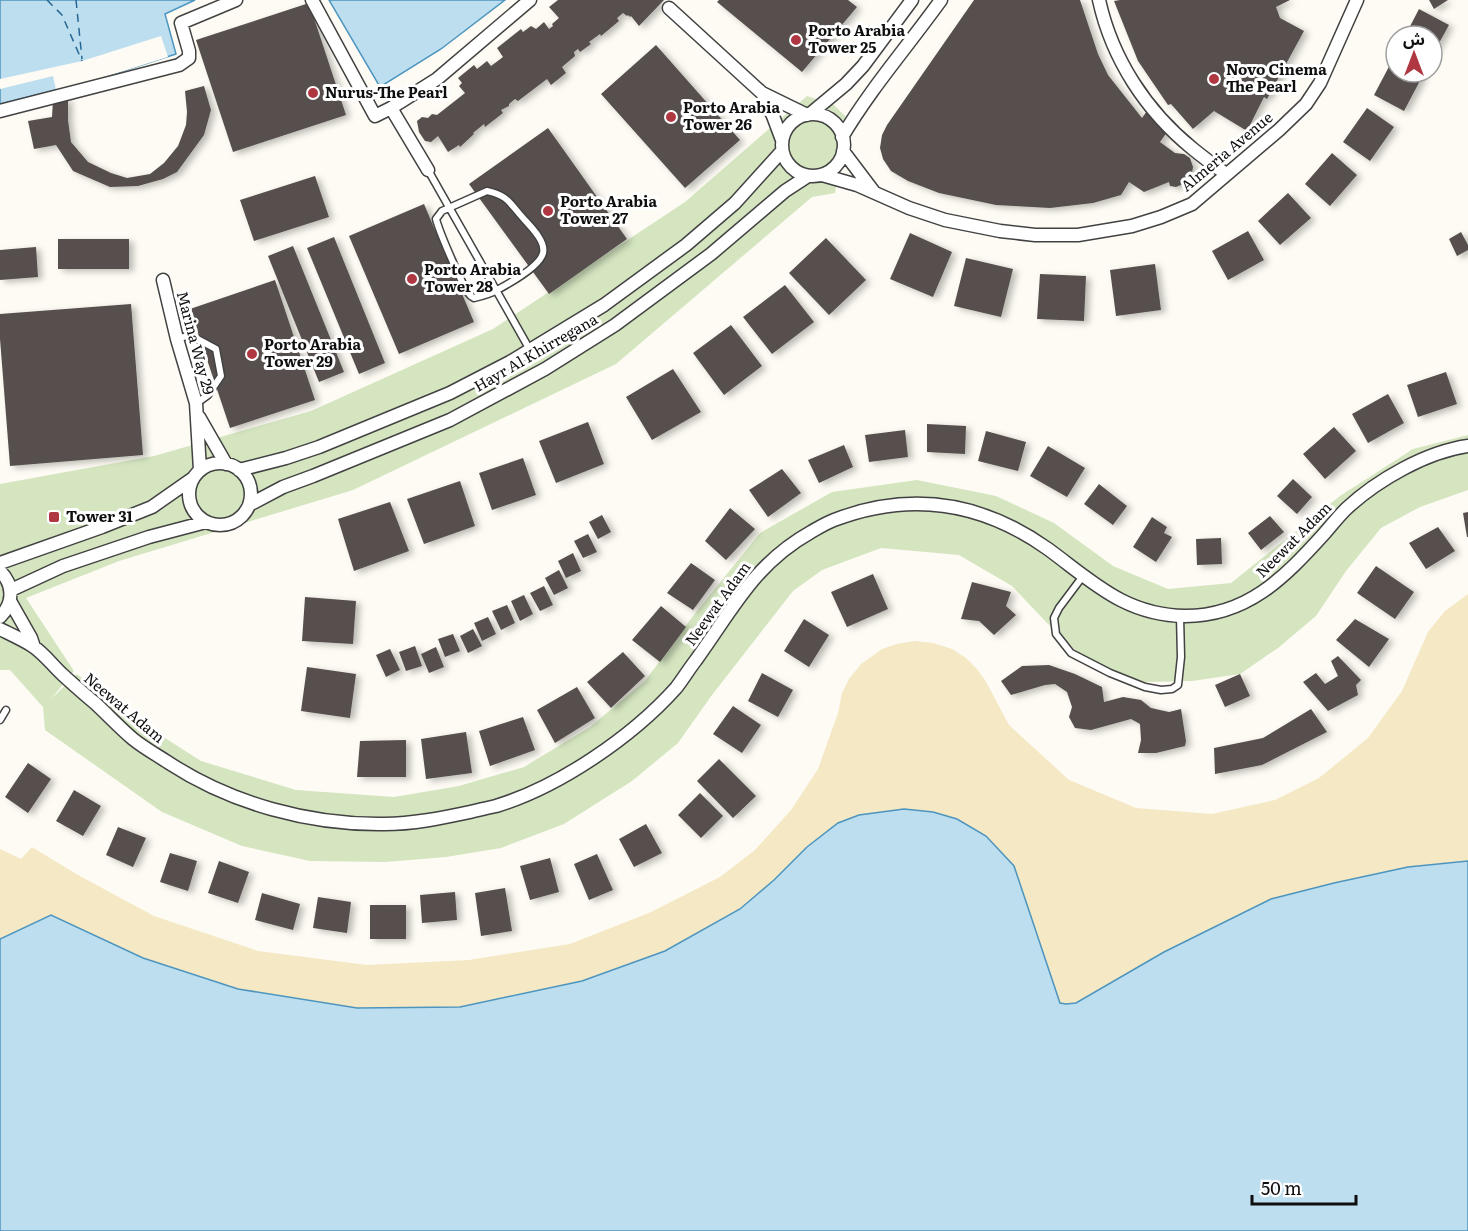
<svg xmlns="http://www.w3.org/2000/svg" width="1468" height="1231" font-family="Literata,'Noto Sans Arabic',serif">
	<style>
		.green { fill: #d4e5c0 }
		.sand { fill: #f4e8c5 }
		.water { fill: #bddeef; stroke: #4d95be; stroke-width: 1.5 }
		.pier { fill: #fdfbf3 }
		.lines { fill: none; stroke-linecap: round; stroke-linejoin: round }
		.ferry { stroke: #276793; stroke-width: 1.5; stroke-dasharray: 8 6; stroke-linecap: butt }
		.building { fill: #57504d; filter: url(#shadow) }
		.lane-casing { stroke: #424242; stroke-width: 9 }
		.street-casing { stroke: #424242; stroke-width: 15 }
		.lane { stroke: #fff; stroke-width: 6 }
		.street { stroke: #fff; stroke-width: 12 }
		.poi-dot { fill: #af3741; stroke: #fff; stroke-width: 2 }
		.labels { text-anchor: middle; stroke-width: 6; stroke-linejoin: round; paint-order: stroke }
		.poi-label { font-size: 15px; font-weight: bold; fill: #0f0f0f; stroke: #fff; text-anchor: start }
		.street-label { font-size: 15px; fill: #0f0f0f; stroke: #fff }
	</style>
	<defs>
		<filter id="shadow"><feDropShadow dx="4.5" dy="2.5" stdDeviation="3" flood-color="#0004"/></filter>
	</defs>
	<rect width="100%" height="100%" fill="#fdfbf3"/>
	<path class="green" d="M807,96L834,105L848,119L835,193L812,197L616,364L353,490L119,561L26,598L74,671L51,699L77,674L118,708L201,761L296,790L394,797L459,786L524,767L590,727L645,681L693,616L760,533L832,492L917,480L996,496L1054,523L1113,566L1168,589L1231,583L1340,496L1413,449L1468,435V490L1420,507L1381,528L1346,571L1316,616L1278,648L1240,674L1192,681L1145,682L1087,661L1046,622L1012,586L959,555L881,548L822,570L793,591L712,695L678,743L632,781L564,824L501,848L446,857L385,862L310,861L242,846L162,812L45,730L43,707L10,670H0V484L154,456L311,411L493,329L685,202Z"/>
	<path class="sand" d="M1468,594V861L1408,867L1334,883L1271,899L1164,952L1076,1003L1066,1004L1060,1003L1014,866L774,880L740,909L665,951L582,981L460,1007L357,1008L238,989L143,958L51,915L0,939V849L21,859L32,847L78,875L154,916L258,951L367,965L469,960L570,944L649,913L720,877L755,850L791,810L818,769L838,713L842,693L849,679L861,664L882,649L897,644L915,641L933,643L952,649L966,658L976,668L985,680L1009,725L1069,780L1136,808L1212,814L1275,800L1319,778L1368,738L1402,691L1428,632L1445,611Z"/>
	<path class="water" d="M0,0H195L165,14L176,54L92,81L0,104Z
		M329,0H505L441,49L380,87Z
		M904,809L933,812L957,819L986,836L1014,866L1060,1003L1066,1004L1076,1003L1164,952L1271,899L1334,883L1408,867L1468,861V1231H0V939L51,915L143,958L238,989L357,1008L460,1007L582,981L665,951L740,909L774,880L807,847L838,823L859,815Z"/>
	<path class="pier" d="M161,36L168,57L92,81L56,90L53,76L0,89V79L82,61Z"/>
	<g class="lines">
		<path class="ferry" d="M47,0L62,15L82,61
			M76,0L82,59"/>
	</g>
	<path class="building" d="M558,0H664L639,26L631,16L630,17L628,15L627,16L623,13L617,18L619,21L601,36L600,34L589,42L591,44L580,52L578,49L574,52L575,56L562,67L566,73L551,85L547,79L518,101L515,99L509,104V106L501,110L503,113L485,127L484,124L473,133L474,134L460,147L459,145L448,152L438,136L431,142L425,141L419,132L417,121L422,117L428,118L432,114L437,115L465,93L459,86L462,83L458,78L474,65L477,69L487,61L491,66L503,57L497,48L521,29L523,32L531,26L536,29L544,22L549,29L553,26L552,24L559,18L549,7Z
		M719,0H848L857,7L802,72L717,2Z
		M974,0H1080L1098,54L1108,75L1142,118L1147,111L1167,132L1160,142L1175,153L1184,154L1190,158L1193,167L1192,173L1186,183L1176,187L1170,186L1169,182L1144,192L1129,182L1121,195L1093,203L1050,208L996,205L939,193L908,181L891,171L883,159L880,148L882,135L887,125Z
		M1120,0H1290L1276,7L1280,18L1304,31L1267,99L1264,97L1247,131L1214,111L1193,129L1171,104L1168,105L1138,61L1114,1Z
		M1429,0H1448L1434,9Z
		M309,3L346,115L233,152L196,40Z
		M1419,9L1449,25L1432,56V36H1405Z
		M656,45L740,140L685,188L601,94Z
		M1393,59L1396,60V72H1418L1423,75L1404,111L1374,95Z
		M204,86L211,110L204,135L177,172L163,179L138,186L110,187L73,171L56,145L34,149L28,121L52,117L53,99H68V120L71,142L88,162L111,173L127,178L150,174L164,163L178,146L186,125L187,112L185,91Z
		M1367,108L1394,127L1370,161L1343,142Z
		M548,128L627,239L549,294L469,184Z
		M1332,153L1357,175L1330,206L1305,184Z
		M315,176L329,217L254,241L240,200Z
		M1288,193L1311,218L1280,245L1258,221Z
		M424,204L474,322L399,354L349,236Z
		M1248,231L1264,260L1228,280L1212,251Z
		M1461,232L1468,245V250L1457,256L1449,239Z
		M910,233L952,252L933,297L890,279Z
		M334,237L385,363L359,374L307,248Z
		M826,238L866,280L829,315L789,273Z
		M58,239H129V269H58Z
		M293,246L344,372L319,382L268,256Z
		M36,247L38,277L0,280V250Z
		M966,258L1013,269L1001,317L954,306Z
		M1155,264L1161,310L1116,316L1110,270Z
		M1040,274L1086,276L1084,321L1037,319Z
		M275,280L315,400L230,428L190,309Z
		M785,285L814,322L772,354L743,317Z
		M131,304L143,455L10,466L0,339V314Z
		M731,325L762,366L724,395L693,353Z
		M673,369L701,412L652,440L626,397Z
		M1446,372L1457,404L1418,417L1407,385Z
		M1388,394L1404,423L1368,443L1352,414Z
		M588,422L604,464L556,483L539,441Z
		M927,424L966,426L965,454L927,452Z
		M1334,427L1356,451L1325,479L1303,454Z
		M905,430L908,457L869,462L865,435Z
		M986,431L1026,442L1018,471L978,461Z
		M844,445L853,467L819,483L808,460Z
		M1048,446L1085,468L1067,497L1030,476Z
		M523,458L536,495L492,510L479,473Z
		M782,469L801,493L768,517L749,490Z
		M1293,479L1312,497L1297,514L1277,496Z
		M460,481L475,526L424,544L407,499Z
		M1099,484L1127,506L1113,525L1084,504Z
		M390,502L409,551L354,571L338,519Z
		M730,508L755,529L726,560L705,541Z
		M1468,512V537H1467L1463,513Z
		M602,515L611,532L598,539L589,522Z
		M1270,516L1284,532L1261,550L1248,533Z
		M1152,517L1167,527L1164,533L1172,537L1156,562L1133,547Z
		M1438,527L1455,551L1426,569L1409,543Z
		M588,534L597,552L583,558L574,541Z
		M1221,538L1222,564L1197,565L1196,539Z
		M573,553L581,571L566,578L558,561Z
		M691,563L715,580L693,610L667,593Z
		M1376,566L1414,592L1395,619L1357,593Z
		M559,570L568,588L554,595L545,578Z
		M873,574L888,609L847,627L831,592Z
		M972,582L1011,592L1006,606L1016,615L994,635L979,621L961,619Z
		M544,586L553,605L540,611L530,593Z
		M524,595L533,614L520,621L511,601Z
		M305,597L356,601L353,644L302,641Z
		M507,605L515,623L501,630L492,611Z
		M661,606L686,627L660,662L632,640Z
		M488,617L496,634L482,641L474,623Z
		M804,619L829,635L809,667L784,651Z
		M1355,619L1389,639L1369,667L1336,640Z
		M473,629L482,646L468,653L460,636Z
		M453,634L460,651L445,657L438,639Z
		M415,646L422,666L406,671L399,652Z
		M436,647L444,667L429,673L421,654Z
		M390,649L400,670L386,677L376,655Z
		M623,652L645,676L611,708L587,682Z
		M1338,656L1361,680L1356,685L1358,695L1328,711L1303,682L1316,673L1325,684L1338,676L1331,661Z
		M1049,665L1075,674L1102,687L1104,702L1123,697L1141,700L1151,708L1169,712L1181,709L1186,741L1185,746L1156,753H1138L1141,740L1140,724L1131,719L1091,730L1075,728L1069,717L1072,707L1067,692L1055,684L1045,685L1011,695L1001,681L1022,666Z
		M307,667L356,674L350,718L301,711Z
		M762,673L793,690L778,717L748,701Z
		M1240,674L1250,696L1225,707L1215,685Z
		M577,687L595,718L555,743L537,710Z
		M733,706L761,725L742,753L713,734Z
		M1311,709L1327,732L1262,765L1215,774L1214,748L1263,738Z
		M523,717L535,750L490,766L479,731Z
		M466,732L472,773L426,779L421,739Z
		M406,740V777H357L360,741Z
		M719,759L756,796L733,818L697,781Z
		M28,763L51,779L28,813L5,797Z
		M74,790L101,806L83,836L56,821Z
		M700,793L723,816L701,838L678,815Z
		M646,824L662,853L634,867L619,839Z
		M118,827L146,838L133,867L106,855Z
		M170,853L197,861L188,891L160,882Z
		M597,854L613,890L589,900L574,864Z
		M550,858L559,892L530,900L520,866Z
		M219,861L249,872L238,903L208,893Z
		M505,888L512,931L481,936L475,893Z
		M455,892L457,920L422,923L420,895Z
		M262,893L300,904L293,930L255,920Z
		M318,897L351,902L347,933L313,928Z
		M370,905H406V939H370Z"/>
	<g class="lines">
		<defs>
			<path id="lane" d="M428,170L530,350
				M487,191C509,196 509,203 523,218C530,226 546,241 543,253C540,267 508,284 497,290C490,294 482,296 474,298C473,297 471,297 470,295C463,288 439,231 436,219L442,211Z
				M177,339L190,335L216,349L221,376L208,395L197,403
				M1083,576L1059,608L1054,618L1056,634L1071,653L1110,673L1145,687L1161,690L1172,689L1178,685L1181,657L1180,616
				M0,720L6,710"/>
			<path id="street" d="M312,0L375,116L391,108
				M1099,0C1112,59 1146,111 1193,149C1204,158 1215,166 1226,174
				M669,8L762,93L773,116L782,140
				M762,93L807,115
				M0,111L179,65L189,58V51L181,23L236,0
				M810,114L846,84L863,66L912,0
				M782 145a31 31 0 1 1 62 0a31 31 0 1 1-62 0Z
				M842,137C871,88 908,46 941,0
				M843,151L874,192
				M428,170L391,108L437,79L530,0
				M822,175L857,185L909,208L945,220L1000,231L1035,235H1078L1132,226L1161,217L1192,204L1279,130L1306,104L1320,83L1357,0
				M163,280L177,339L196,403L200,470
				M199,417L226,464
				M189 494a31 31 0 1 1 62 0a31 31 0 1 1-62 0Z
				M239,470L286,458L319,447L450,393L510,362L604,305L686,245L735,203L782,151
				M249,505L283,487L313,476L450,420L545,369L615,325L711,254L785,191L808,176
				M0,563L102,527L152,507L192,479
				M0,571C14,585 14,603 0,617
				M11,590L63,566L149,537L206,522
				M10,601L31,638L34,647
				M0,629C10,634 21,639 31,645C43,652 52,665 63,675C73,684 84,694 95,703C108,715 120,728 133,739C144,748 157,755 169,763C232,804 310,825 384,824C413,824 442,818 470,812C478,810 487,808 496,806C559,787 632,737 676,688C683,679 689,669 696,660C733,609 754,564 811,532C818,528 826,523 834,520C910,491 982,502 1048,549C1093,582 1125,615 1185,616C1247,616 1284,578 1323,535C1330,527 1338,517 1346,509C1377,480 1426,452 1468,446"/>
		</defs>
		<use href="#lane" class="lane-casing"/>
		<use href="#street" class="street-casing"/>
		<use href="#lane" class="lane"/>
		<use href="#street" class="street"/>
	</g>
	<g class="poi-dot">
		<circle cx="796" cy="40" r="6"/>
		<circle cx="1214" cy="79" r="6"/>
		<circle cx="313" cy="93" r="6"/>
		<circle cx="671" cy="117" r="6"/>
		<circle cx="548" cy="211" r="6"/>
		<circle cx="412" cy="279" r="6"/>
		<circle cx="252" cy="354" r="6"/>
		<rect x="48" y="511" width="12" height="12" rx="3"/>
	</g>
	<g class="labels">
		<g class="poi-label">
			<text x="808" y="36">Porto Arabia<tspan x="808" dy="17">Tower 25</tspan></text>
			<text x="1226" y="75">Novo Cinema<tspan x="1226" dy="17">The Pearl</tspan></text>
			<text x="325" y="98">Nurus-The Pearl</text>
			<text x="683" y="113">Porto Arabia<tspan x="683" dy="17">Tower 26</tspan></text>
			<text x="560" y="207">Porto Arabia<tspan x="560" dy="17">Tower 27</tspan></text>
			<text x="424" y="275">Porto Arabia<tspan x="424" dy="17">Tower 28</tspan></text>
			<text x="264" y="350">Porto Arabia<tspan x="264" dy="17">Tower 29</tspan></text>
			<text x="66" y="522">Tower 31</text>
		</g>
		<g class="street-label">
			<text transform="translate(1227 152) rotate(-40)" y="5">Almeria Avenue</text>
			<text transform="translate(195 343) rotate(75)" y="5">Marina Way 29</text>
			<text transform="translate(536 353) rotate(-30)" y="5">Hayr Al Khirregana</text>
			<text transform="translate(1294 540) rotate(-45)" y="5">Neewat Adam</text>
			<text transform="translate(718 604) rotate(-54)" y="5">Neewat Adam</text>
			<text transform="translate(124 708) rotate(40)" y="5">Neewat Adam</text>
		</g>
	</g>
	<g transform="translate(1414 54)"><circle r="28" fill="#ffffff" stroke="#9f9f9f" stroke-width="1.5"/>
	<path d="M0-4.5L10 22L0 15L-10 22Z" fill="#af3741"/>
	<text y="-9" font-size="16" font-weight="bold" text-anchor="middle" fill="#0f0f0f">ش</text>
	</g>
	<path d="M1252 1195v9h104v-9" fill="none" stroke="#0f0f0f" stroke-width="3"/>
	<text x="1261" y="1195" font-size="18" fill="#0f0f0f" stroke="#ffffff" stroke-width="4.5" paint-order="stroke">50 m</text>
</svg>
